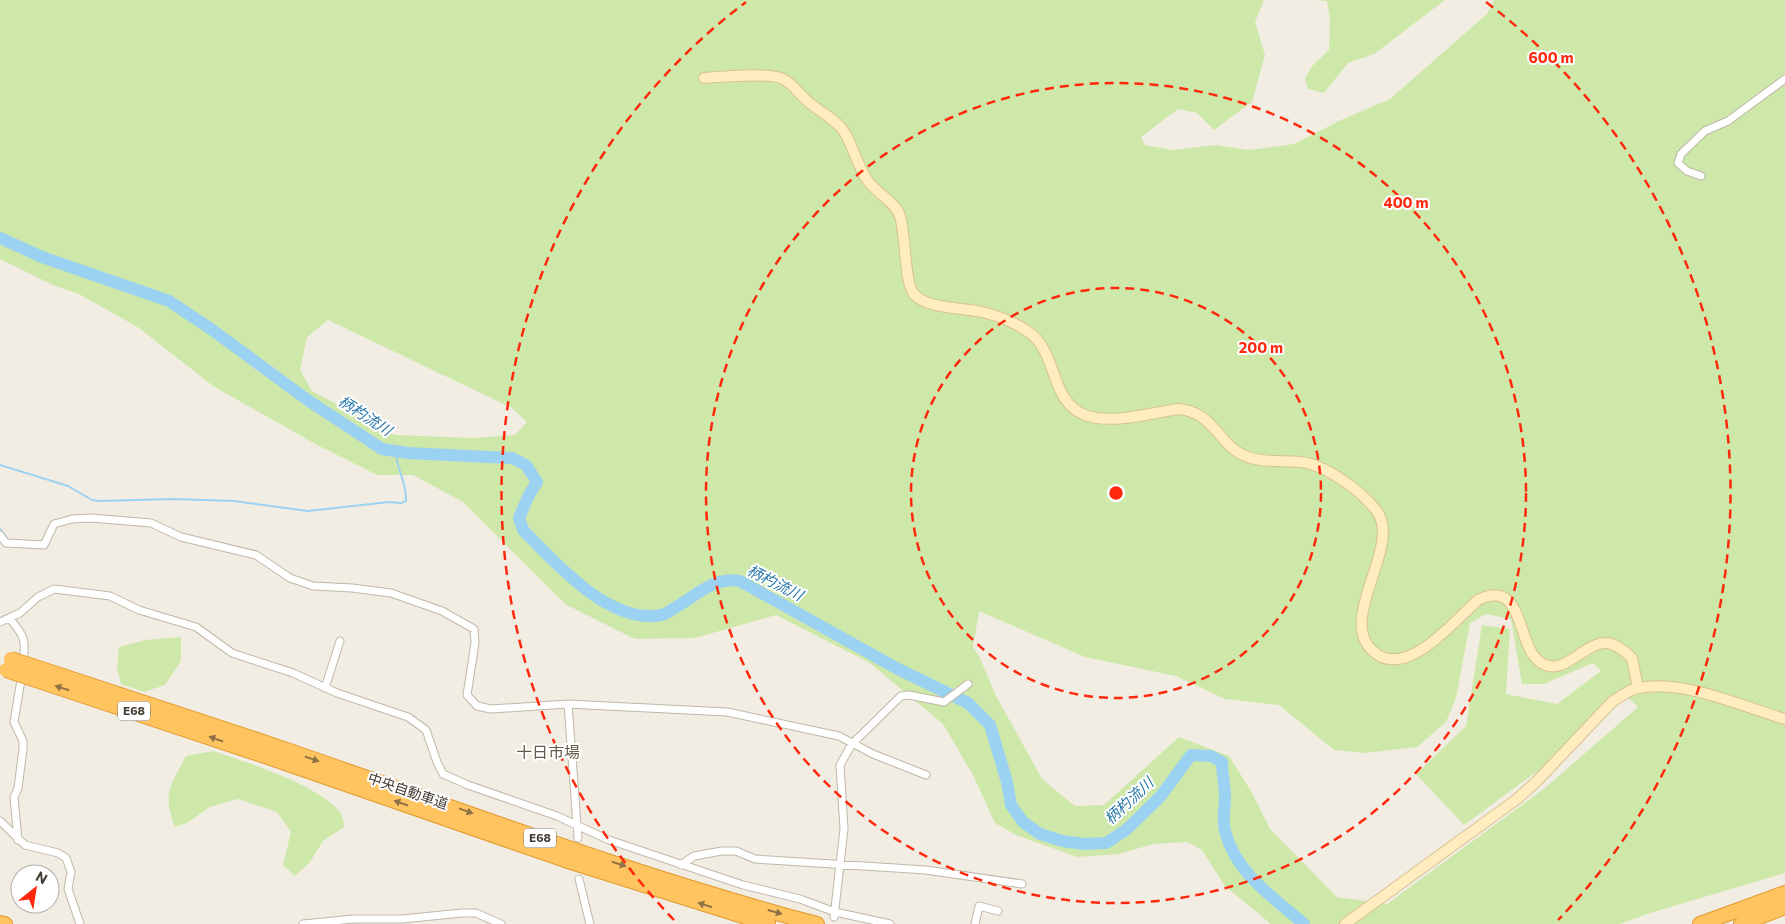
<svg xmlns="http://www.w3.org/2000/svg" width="1785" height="924" font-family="Commissioner,'Noto Sans JP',sans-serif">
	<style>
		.green { fill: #cee8a9; fill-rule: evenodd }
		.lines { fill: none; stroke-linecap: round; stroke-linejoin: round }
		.stream { stroke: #9bd2f2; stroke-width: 2 }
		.river { stroke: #9bd2f2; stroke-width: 12 }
		.street-casing { stroke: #c0b7a8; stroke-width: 9 }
		.secondary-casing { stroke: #d7c292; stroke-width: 12 }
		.highway-casing { stroke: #e2982c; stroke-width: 16 }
		.street { stroke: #fff; stroke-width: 7 }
		.secondary { stroke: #ffedbf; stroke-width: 10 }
		.highway { stroke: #ffc460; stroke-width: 14 }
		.highway-bridge-casing { stroke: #e2982c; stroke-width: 16; stroke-linecap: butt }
		.highway-bridge { stroke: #ffc460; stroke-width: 14 }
		.oneway { fill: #8e7245 }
		.ring { fill: none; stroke: #ff280c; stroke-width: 2.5; stroke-dasharray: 9 6 }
		.labels { text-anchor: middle; stroke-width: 4; stroke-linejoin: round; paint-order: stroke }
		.shield { fill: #fff; stroke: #7b7670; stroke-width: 1 }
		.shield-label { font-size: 12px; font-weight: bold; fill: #433c33 }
		.street-label { font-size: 14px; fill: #433c33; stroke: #fff }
		.water-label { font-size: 15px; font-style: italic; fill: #2878aa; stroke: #fff }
		.quarter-label { font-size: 16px; fill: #675a4a; stroke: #fff }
		.centre { fill: #ff280c; stroke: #fff; stroke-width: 2.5 }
		.ring-label { font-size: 15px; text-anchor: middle; font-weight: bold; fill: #ff280c; stroke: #fff; stroke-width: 4; stroke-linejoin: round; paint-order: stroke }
	</style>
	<rect width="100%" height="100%" fill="#f2ede2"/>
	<path class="green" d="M0,0H1264L1255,22L1265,55L1252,102L1214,130L1197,113L1178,109L1141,137L1145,145L1172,150L1215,145L1249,150L1294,144L1341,120L1390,99L1487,14L1494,0H1785V873L1650,913L1620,924H1271L1225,886L1202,850L1187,842L1153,844L1119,854L1077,857L1016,835L995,823L973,775L943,724L870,663L776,615L695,638L635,639L565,604L463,502L413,475H377L319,446L213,386L139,328L79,294L53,285L0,259ZM328,320L512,408L527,422L515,435L473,438L395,435L312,391L300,370L307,337ZM979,611L1085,657L1176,676L1225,699L1279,705L1334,750L1365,753L1417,747L1446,722L1456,698L1470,623L1486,614L1511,619L1522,684H1544L1593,663L1601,671L1557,704L1506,694L1510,629L1482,625L1466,726L1416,774L1464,825L1550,762L1619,689L1638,707L1545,788L1387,904L1337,897L1270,829L1251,791L1229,756L1179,737L1104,805L1075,806L1042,779L995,694L980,658L973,647Z
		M1314,0H1445L1374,54L1348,63L1324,93L1308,89L1305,79L1312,66L1329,50L1330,20L1327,1Z
		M181,637V661L165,685L144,692L121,684L117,668L119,647L145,640Z
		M213,751C243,761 328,788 342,816C343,819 344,824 344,827L323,841L310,862L295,876L283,865L291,832L277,812L238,799L210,807L187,823L175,827C162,792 170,787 186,756Z"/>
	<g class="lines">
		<path class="stream" d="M0,465L68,486L92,500L99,501L173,499L234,501L308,511L389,502L401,503L406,501C407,482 397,472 396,452
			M0,529L7,538"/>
		<path class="river" d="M0,238L42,257L169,301L211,329L309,401L382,449L408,453L512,458L526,465L537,482L529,495L519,518L523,530C555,563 610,625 661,615C668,614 675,607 681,604C700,592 716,577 740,581L898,669L968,703L990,725L1007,782L1011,805L1023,822L1040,834L1062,841L1084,844L1106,843L1126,830L1160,797L1191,755L1211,756L1222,762C1222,774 1225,785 1225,797C1225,809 1222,819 1225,831C1236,874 1273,897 1304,924"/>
		<defs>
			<path id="street" d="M1701,176L1687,171L1678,163L1681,154L1705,131L1728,121L1785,79
				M0,535L6,543L44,545L54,524L72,519L91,518L151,523L181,537L256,555L290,578L313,586L352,588L391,593L442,611L474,629L475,643L467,695L477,706L491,709L568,704L727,712L839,736L873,754L926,775
				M10,619C25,636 26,641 23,664
				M0,622L20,613L38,597L54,589L110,596L139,610L196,627L232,653L293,673L337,693L408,717L426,730L437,762L443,774L468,785L557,816L609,840L743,885L800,899L835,912L890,924
				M325,688L340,641
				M568,704L578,838
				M0,821L25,845L58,853L66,858L71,872L68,889L80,924
				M18,840L14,797L18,788L23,749V741L14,722L22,674
				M681,865L694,856L722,851H736L755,859L926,870L1022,884
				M579,879L590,924
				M834,917L844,829L840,765L852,744L901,696L909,695L944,702L968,684
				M303,924L353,919H402L462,913H476L501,924
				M975,924L979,906L998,911"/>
			<path id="secondary" d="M704,78C721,77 769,72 783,79C794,84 801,97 811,104C823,114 837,120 845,133C853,147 857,164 866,178C875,193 895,201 900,216C906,235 904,282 914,294C927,310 966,307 986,313C1001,317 1018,324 1030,333C1058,354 1050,402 1085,415C1112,425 1150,413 1178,409C1216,412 1218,447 1248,457C1263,463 1284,460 1300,462C1325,464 1361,491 1376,510C1405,547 1330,624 1378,655C1411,675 1455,620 1478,600C1525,577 1516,646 1540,662C1563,679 1584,642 1606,643C1616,643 1625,652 1632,658L1638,688
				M1345,924L1517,799L1537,781L1612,702C1621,696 1630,689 1639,688C1684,679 1743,707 1785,719"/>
			<path id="highway" d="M266,743C449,805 630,875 817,924
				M262,755L565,860L768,924
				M0,923L5,924
				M1700,924L1785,893
				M1741,924L1785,907"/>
		</defs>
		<use href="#street" class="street-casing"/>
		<use href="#secondary" class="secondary-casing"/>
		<use href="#highway" class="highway-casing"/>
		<use href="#street" class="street"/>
		<use href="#secondary" class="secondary"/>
		<use href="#highway" class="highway"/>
		<defs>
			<path id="highway-bridge" d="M11,659L266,743
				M6,670L262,755"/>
		</defs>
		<use href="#highway-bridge" class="highway-bridge-casing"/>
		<use href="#highway-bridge" class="highway-bridge"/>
	</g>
	<defs><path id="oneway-solid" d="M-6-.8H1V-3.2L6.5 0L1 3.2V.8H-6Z" transform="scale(1.25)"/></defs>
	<g class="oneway">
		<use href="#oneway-solid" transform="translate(62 688) rotate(-162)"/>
		<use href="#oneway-solid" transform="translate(216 739) rotate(-161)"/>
		<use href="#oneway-solid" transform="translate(312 759) rotate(19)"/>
		<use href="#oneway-solid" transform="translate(401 803) rotate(-161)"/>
		<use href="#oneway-solid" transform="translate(466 811) rotate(20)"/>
		<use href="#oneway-solid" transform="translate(619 864) rotate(18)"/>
		<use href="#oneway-solid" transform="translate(705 905) rotate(-163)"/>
		<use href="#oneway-solid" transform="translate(775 912) rotate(16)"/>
	</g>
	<g class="ring">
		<circle cx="1116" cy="493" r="205"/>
		<circle cx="1116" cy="493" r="410"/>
		<path d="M674 920A615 615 0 0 1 746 2M1486 2A615 615 0 0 1 1558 920"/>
	</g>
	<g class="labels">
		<g class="shield">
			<rect x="118" y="701.5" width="32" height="19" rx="4"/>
			<rect x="524" y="828.5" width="32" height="19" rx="4"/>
		</g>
		<g class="shield-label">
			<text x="134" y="715">E68</text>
			<text x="540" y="842">E68</text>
		</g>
		<g class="street-label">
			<text transform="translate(408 791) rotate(19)" y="5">中央自動車道</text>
		</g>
		<g class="water-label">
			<text transform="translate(365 416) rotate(33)" y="5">柄杓流川</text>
			<text transform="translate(775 583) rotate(27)" y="5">柄杓流川</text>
			<text transform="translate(1129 801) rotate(-43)" y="5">柄杓流川</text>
		</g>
		<g class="quarter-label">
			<text x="548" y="758">十日市場</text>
		</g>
	</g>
	<circle cx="1116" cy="493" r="8" class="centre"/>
	<g class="ring-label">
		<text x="1551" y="63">600 m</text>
		<text x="1406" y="208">400 m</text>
		<text x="1261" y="353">200 m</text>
	</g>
	<g transform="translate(35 889) rotate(30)"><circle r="24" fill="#ffffff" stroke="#b4b1ad"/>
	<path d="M0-4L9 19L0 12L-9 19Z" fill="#ff280c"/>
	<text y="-8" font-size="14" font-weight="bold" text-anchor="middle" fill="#433c33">N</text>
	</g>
</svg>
